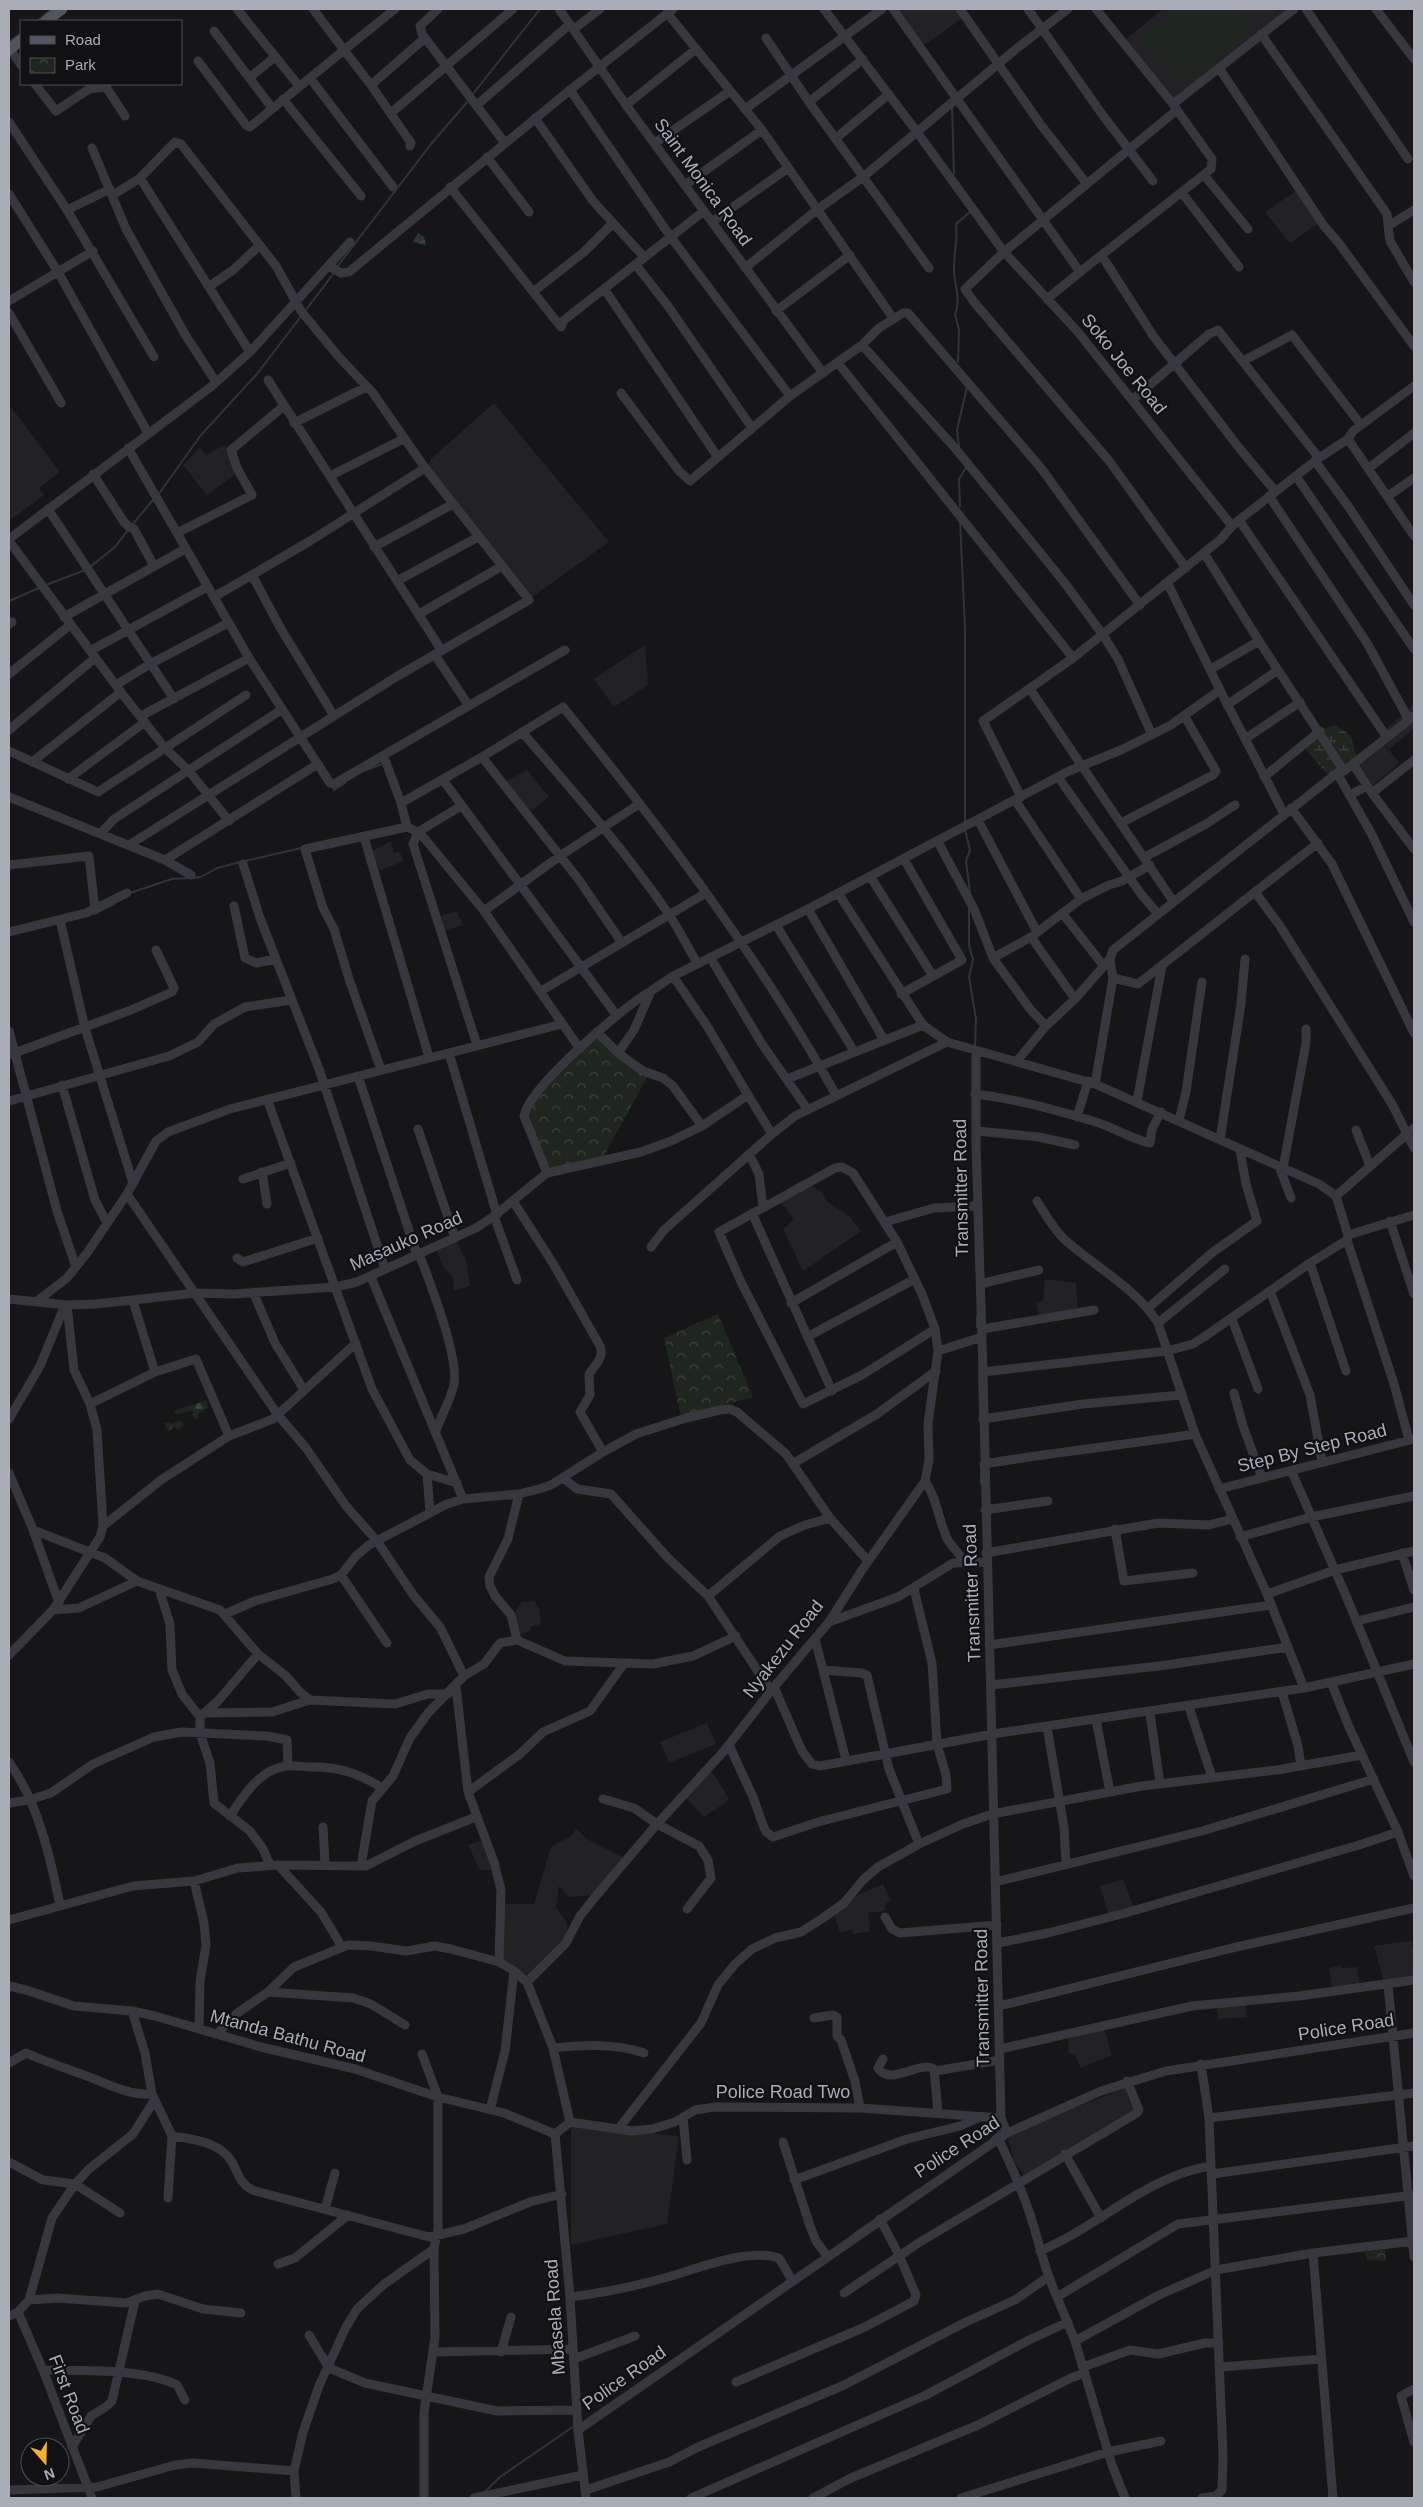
<svg xmlns="http://www.w3.org/2000/svg" width="1423" height="2507" font-family="Helvetica,sans-serif">
	<style>
		.built { fill: #222225 }
		.forest { fill: url(#forest-firs) }
		.wetland { fill: url(#wetland-marsh) }
		.park { fill: url(#park-crowns) }
		.pitch { fill: #1e261f }
		.water { fill: url(#water-waves) }
		.lines { fill: none; stroke-linecap: round; stroke-linejoin: round }
		.stream { stroke: #2c353c; stroke-width: 2 }
		.minor { stroke: #37383d; stroke-width: 9 }
		.major { stroke: #53555c; stroke-width: 11 }
		.labels { text-anchor: middle; stroke-width: 4.5; stroke-linejoin: round; paint-order: stroke }
		.street-label { font-size: 18px; fill: #a8adb8; stroke: #111113 }
	</style>
	<defs>
		<pattern id="forest-firs" width="22" height="20" patternUnits="userSpaceOnUse" patternTransform="scale(1.25)"><rect width="22" height="20" fill="#1e261f"/><path d="M5 1l3.5 6h-7zM16 11l3.5 6h-7z" fill="#3c433d"/></pattern>
		<pattern id="wetland-marsh" width="20" height="14" patternUnits="userSpaceOnUse" patternTransform="scale(1.25)"><rect width="20" height="14" fill="#1e261f"/><path d="M1 5h8M5 5V1M11 12h8M15 12V8" fill="none" stroke="#3c433d"/></pattern>
		<pattern id="park-crowns" width="20" height="18" patternUnits="userSpaceOnUse" patternTransform="scale(1.25)"><rect width="20" height="18" fill="#1e261f"/><path d="M2 6a3 3 0 1 1 6 0M12 15a3 3 0 1 1 6 0" fill="none" stroke="#3c433d"/></pattern>
		<pattern id="water-waves" width="16" height="10" patternUnits="userSpaceOnUse" patternTransform="scale(1.25)"><rect width="16" height="10" fill="#2c353c"/><path d="M0 5q4-4 8 0t8 0" fill="none" stroke="#485056"/></pattern>
	</defs>
	<rect width="100%" height="100%" fill="#161618"/>
	<path class="built" d="M897,9H956L963,18L923,46Z
		M1163,9H1286L1174,98L1126,39Z
		M1296,191L1319,223L1290,243L1265,212Z
		M494,403L609,542L531,598L426,467L433,457Z
		M9,404L60,472L39,488L44,495L9,521Z
		M224,445L241,470L207,495L183,465L200,447L206,455Z
		M645,645L648,685L614,707L594,679Z
		M1414,704V729L1389,749L1381,740L1388,727Z
		M1382,743L1400,763L1373,785L1357,764Z
		M527,770L549,797L530,811L506,782Z
		M391,841L394,853L400,852L403,861L380,871L371,851Z
		M457,911L459,919H461L463,925L443,931L439,916Z
		M809,1185L822,1192L828,1202L849,1216L861,1231L803,1271L783,1229L794,1219L779,1200Z
		M456,1240L466,1260L470,1286L453,1291L454,1279L443,1266L436,1249Z
		M1045,1279L1076,1283L1078,1311L1039,1316L1036,1303L1043,1300Z
		M534,1601L539,1608L541,1624L530,1627V1631L520,1635L515,1618L516,1610L522,1602Z
		M707,1723L716,1744L669,1763L660,1742Z
		M709,1770L716,1777L729,1800L704,1817L686,1798Z
		M576,1828L587,1839L626,1859L593,1895L569,1897L559,1886L556,1908L567,1922L568,1936L530,1976L503,1963L504,1904H534L551,1847L572,1835Z
		M484,1839L495,1870H480L468,1845Z
		M1123,1879L1134,1908L1109,1916L1100,1886Z
		M883,1884L891,1901L886,1903L884,1911L868,1913L870,1931L854,1934L851,1929L840,1933L834,1914L851,1898Z
		M1411,1941L1414,1954V1977L1384,1982L1374,1946Z
		M1341,1965L1342,1968L1357,1967L1360,1987L1333,1991L1329,1968Z
		M1246,2003L1247,2017L1218,2019L1216,2005Z
		M1104,2028L1112,2055L1081,2068L1075,2055L1069,2053L1068,2035Z
		M1128,2087L1137,2109L1024,2175L1014,2161L1008,2138L1025,2127Z
		M571,2126L679,2136L667,2224L571,2245Z"/>
	<path class="forest" d="M206,1400L208,1408L199,1413L197,1420L193,1417V1410L176,1415L174,1412C184,1406 195,1405 206,1400Z
		M179,1421L184,1424L179,1430L174,1427L168,1431L164,1423L169,1422L172,1424L174,1422Z"/>
	<path class="wetland" d="M1336,725L1351,736L1356,756L1330,777L1306,750L1313,731Z"/>
	<path class="park" d="M597,1036L648,1076L602,1159L548,1170L527,1111L535,1098Z
		M718,1314L753,1397L681,1417L664,1338Z
		M1385,2249L1386,2261L1367,2260L1365,2252Z"/>
	<path class="pitch" d="M1177,9H1237L1252,27L1182,86L1142,38Z"/>
	<path class="water" d="M418,233L424,237L426,245L413,242Z"/>
	<g class="lines">
		<path class="stream" d="M37,21L52,9
			M9,42L21,33
			M473,94L540,9
			M952,107L954,174
			M337,267L431,144L469,100
			M305,311L334,273
			M958,362L959,330L955,314C962,299 953,283 954,267C954,252 958,239 956,224L970,212
			M959,446L957,430L967,387
			M158,495L201,435L257,374L302,315
			M960,506L959,479L967,466
			M960,521L965,629V822
			M132,525L153,500
			M90,567L115,547L128,530
			M46,585L85,570
			M9,601L39,588
			M366,770L382,764
			M333,787L334,790L345,783
			M965,830L970,850L966,861L970,893
			M245,861L301,848
			M193,878L201,877L217,868L240,862
			M130,893L172,879L188,878
			M969,908V945L973,960L969,977L976,1019L975,1046
			M98,912L114,904
			M977,1327V1317
			M979,1372L980,1417
			M981,1466V1484
			M991,2139L1002,2129
			M855,2233L919,2189
			M484,2493L500,2477L574,2426"/>
		<path class="minor" d="M237,9L299,86
			M313,9L344,50L395,9
			M438,9L420,26L422,34L505,143
			M559,9L626,105L823,373
			M824,9L917,132L1004,252L1078,332L1232,526L1239,520L1386,736
			M893,9L1080,272L1047,299
			M960,9L1041,125L1087,184
			M1028,9L1104,117L1153,181
			M1096,9L1173,104L1294,9
			M1306,9L1408,159
			M1376,9L1414,59
			M667,13L762,130L893,318
			M574,29L600,9
			M214,31L272,108
			M1261,34L1387,214L1388,226L1414,210
			M766,38L809,102
			M10,49L21,65
			M863,59L809,102L929,268
			M198,61L246,125L250,127L344,50L371,85L411,143L410,146
			M1219,68L1324,226L1338,242L1414,346
			M249,78L275,57
			M310,78L393,187
			M35,84L56,111L89,89L106,87L125,116
			M371,85L425,38
			M570,90L670,236L790,396
			M283,99L361,196
			M1173,104L1177,110L1004,252L965,289L974,302L1110,462L1186,568
			M477,105L570,24
			M626,105L696,49
			M745,109L882,9
			M391,113L513,9
			M535,118L593,201L644,257
			M9,122L67,210L154,357
			M836,138L889,94
			M655,143L730,91
			M92,148L126,229L186,336L216,382
			M487,157L529,212
			M1204,175L1248,229
			M140,178L250,352
			M685,185L762,130
			M450,187L561,327L564,320L704,211
			M1182,193L1239,267
			M9,194L58,272L148,433
			M113,195L140,178L175,142L181,144L276,266L301,311L338,356L373,393L425,468L529,600L396,677L129,845
			M67,210L110,189
			M712,222L788,168
			M1388,226L1390,241L1414,282
			M1102,256L1154,337L1240,449L1275,491
			M636,265L668,306L752,428
			M329,266L341,273L349,272L570,90L673,9
			M745,268L818,209L863,177L1016,49L1068,9
			M1080,272L1211,169L1212,159L1177,110
			M210,286L233,270L260,245
			M605,290L717,456
			M533,292L584,252L612,224
			M9,301L93,251
			M776,311L850,255
			M9,313L61,403
			M862,345L879,328L903,313H908L1041,468L1140,605
			M1243,361L1292,335L1361,425
			M838,363L1073,658
			M268,380L442,651
			M621,393L679,471L690,481L790,396L862,345L955,448L1064,582L1103,635L1118,659L1152,735
			M1132,400L1209,334L1218,330L1319,458
			M294,423L366,387
			M1348,439L1414,536
			M128,448L249,658L330,783L334,784L565,650
			M1315,461L1348,506L1414,605
			M1369,468L1414,433
			M93,474L124,522L129,527L134,529L154,566
			M330,476L403,439
			M1296,476L1414,649
			M1269,496L1367,643L1409,720
			M1388,496L1414,478
			M48,509L174,699
			M1239,520L1319,458L1348,439L1353,431L1414,386
			M177,533L252,495L237,468L231,450L284,406
			M9,539L212,386L250,352L350,242
			M9,541L123,695L165,748L189,771L229,821
			M374,547L453,504
			M1204,553L1259,641L1344,771L1337,773L1371,833L1414,922
			M252,575L281,629L334,716
			M397,581L478,537
			M214,597L310,541L425,468
			M419,614L502,566
			M64,617L185,549
			M9,624L12,622
			M90,651L207,587
			M435,655L469,706
			M1211,669L1259,641
			M9,674L70,625
			M116,685L150,664L228,623
			M1030,689L1173,901
			M1220,690L1284,814
			M1227,705L1278,670
			M141,716L249,658
			M9,730L95,658
			M522,732C573,791 624,849 668,913C679,929 687,946 697,963
			M1245,739L1300,702
			M9,751L98,792L246,695
			M384,757L401,803L407,827
			M482,757L579,880L622,943
			M32,762L121,692
			M1353,764L1414,716
			M1344,771L1353,764L1372,793L1414,760
			M1058,777L1141,894L1158,914
			M1264,777L1320,731
			M68,779L145,722
			M443,780L617,1016
			M1372,793L1414,849
			M1350,795L1367,786
			M9,797L165,860L191,875
			M1021,797L983,721L1073,658L1221,539L1232,526
			M1015,800L1081,899
			M401,803L482,757L563,707C662,829 759,957 836,1095
			M461,806L418,832L413,844L477,1045
			M1291,808L1332,864L1414,1033
			M978,820L1037,932
			M1121,823L1213,775L1216,771L1185,717
			M101,833L114,819L281,710
			M364,837L429,1057
			M938,842L974,909L993,958L1031,937L1081,899L1109,885L1122,881L1150,865
			M1318,843L1255,892L1280,926L1392,1104L1414,1148
			M1145,857L1206,824L1235,805
			M165,860L318,764
			M243,864L260,918L319,1069L385,1269
			M9,865L89,856L95,910
			M870,876L933,976
			M838,893L923,1025L947,1042L1095,1084L1319,1184L1336,1196
			M234,906L245,958L256,963L276,959
			M808,909L884,1040
			M484,911L560,856L639,804
			M1062,913L1103,965
			M60,920L85,1028L133,1183
			M776,925L854,1051
			M9,932L86,913L127,893
			M1031,937L1075,999
			M710,957L762,1044L808,1110
			M993,958L1030,1009L1046,1026
			M673,976L707,1026L748,1095
			M1113,978L1138,984L1255,892
			M541,991L706,893
			M901,994L962,960L904,859
			M9,1031L57,1211L76,1267
			M597,1032L618,1053L634,1030L651,991L673,976L808,909L1069,771L1121,750L1171,725L1220,690L1168,584
			M976,1051V1144L983,1372L1001,2118L1007,2133
			M449,1053L497,1215
			M618,1053L643,1071L663,1078L673,1086L702,1126
			M9,1055L131,1010L172,992L174,988L156,950
			M1017,1061L1046,1026L1075,999L1110,959
			M381,1070L349,979L334,929L323,908L305,849L407,827L418,832L425,839L484,911L580,1049
			M358,1076L417,1255
			M787,1079L923,1025
			M1095,1084L1113,978L1110,959L1113,950L1337,773
			M62,1085L95,1200L107,1223
			M975,1094C1017,1099 1056,1110 1096,1122C1115,1128 1131,1139 1150,1143L1152,1129L1161,1112
			M267,1099L372,1389L410,1460L427,1474L457,1483
			M9,1101L169,1056L198,1042L214,1024L245,1007L291,1000
			M1137,1101L1162,966
			M1077,1117L1088,1081
			M1179,1120L1186,1092L1202,982
			M418,1129L455,1238
			M1356,1130L1370,1166
			M976,1131L1039,1137L1075,1145
			M1220,1140L1241,1004L1245,959
			M749,1154L759,1174L763,1207
			M1279,1166L1291,1198
			M1283,1168L1306,1043V1029
			M262,1172L267,1204
			M547,1173L524,1116C529,1087 622,1008 649,992
			M243,1179L291,1163
			M127,1194L278,1415L306,1448L346,1506L377,1541L414,1596L440,1627L464,1676
			M513,1201L554,1265L600,1346C604,1358 596,1364 589,1374L590,1395L580,1412L603,1452
			M1037,1201C1045,1214 1053,1228 1064,1239C1095,1267 1135,1287 1158,1323L1195,1434L1267,1594L1304,1688
			M752,1213L832,1391
			M494,1216L517,1280
			M1390,1221L1414,1294
			M885,1222L934,1208L978,1206
			M1348,1235L1414,1215
			M1347,1240L1394,1384L1409,1440
			M651,1247L664,1230L772,1134L795,1116L947,1042
			M419,1254C430,1282 459,1356 454,1384C451,1400 441,1415 436,1431
			M237,1258L243,1262L318,1238
			M1310,1263L1346,1371
			M371,1277L463,1499
			M980,1284L1039,1270
			M1270,1291L1310,1395L1322,1461
			M253,1292L275,1343L304,1390
			M9,1299L67,1305L96,1304L196,1293L233,1294L336,1287L357,1282L476,1228L494,1216L547,1173L641,1152L671,1141L702,1126L748,1095L772,1134
			M37,1301L67,1278L87,1253L127,1194L156,1141L168,1132L230,1109L562,1024
			M791,1303L897,1242
			M1148,1308L1213,1252L1257,1221L1246,1184L1240,1150
			M1232,1319L1258,1389
			M1158,1323L1225,1269
			M982,1329L1094,1310
			M807,1337L915,1279
			M938,1351L982,1337
			M155,1372L196,1359L229,1436
			M983,1372L1167,1351L1193,1344L1204,1337L1310,1263L1347,1240L1348,1235L1336,1196L1414,1128
			M1234,1393L1243,1426L1262,1478
			M90,1404L155,1372L133,1301
			M9,1419L40,1366L65,1305
			M983,1419L1083,1404L1181,1395
			M794,1463L877,1414L936,1371
			M984,1464C1055,1452 1125,1445 1195,1434
			M1291,1470L1347,1598L1414,1762
			M9,1473L32,1527L59,1603
			M427,1474L430,1512
			M563,1478L577,1489L611,1494L668,1558L708,1596L771,1691
			M925,1481C937,1499 938,1517 946,1536C948,1544 958,1550 963,1561
			M1219,1489L1414,1439
			M985,1510L1048,1501
			M103,1526L161,1480L229,1436L273,1419L356,1343
			M1115,1529L1124,1581L1193,1573
			M33,1530L105,1558L137,1581L220,1610L258,1654L285,1675L300,1692L310,1700
			M1240,1537L1311,1517L1414,1496
			M986,1553L1158,1523L1209,1525L1232,1519
			M1402,1553L1414,1590
			M341,1575L387,1643
			M159,1589L170,1624L172,1670L182,1694L200,1717V1733L210,1763L214,1803L250,1831L263,1849L270,1865
			M1267,1594L1335,1570L1414,1551
			M708,1596L780,1536L805,1525L830,1518
			M53,1610L79,1608L137,1581
			M225,1614L255,1601L333,1579L341,1575L356,1556L369,1545L447,1504L463,1499L519,1494L539,1489L551,1485L603,1452L636,1434L686,1418L720,1410L730,1409L737,1412L786,1454L830,1518L868,1561
			M1357,1621L1414,1607
			M829,1622L898,1597L953,1563L987,1562
			M815,1639L846,1760
			M517,1640L511,1615L495,1596L490,1586L489,1577L508,1539L519,1494
			M989,1645L1271,1605
			M9,1655L53,1610L100,1537L103,1526L97,1430L90,1404L74,1370L67,1305
			M823,1670L861,1673L867,1675L889,1769L919,1844
			M1331,1682L1349,1727L1398,1832L1414,1876
			M991,1685L1167,1665L1288,1647
			M456,1686L468,1792L494,1862L501,1890L499,1962
			M774,1687L802,1751L812,1764L820,1766L993,1734L1304,1688L1414,1664
			M1282,1692L1298,1746L1301,1766
			M1189,1707L1212,1777
			M204,1713L272,1712L310,1700L395,1704L428,1694H448
			M1150,1713L1160,1784
			M202,1715L218,1701L258,1654
			M1096,1720L1110,1792
			M1047,1727L1064,1827L1066,1865
			M729,1745L753,1797L763,1825L766,1832L773,1837L818,1822L947,1789L946,1775L937,1744L932,1663L914,1589
			M9,1762C38,1803 50,1856 60,1905
			M468,1792L520,1754L543,1732L590,1711L623,1665
			M603,1799L634,1808L657,1824L699,1846L708,1860L711,1878L687,1909
			M9,1803L29,1800L51,1793L93,1764L154,1737L182,1732L267,1736L287,1740L288,1766
			M230,1816C244,1795 259,1770 286,1766C295,1765 304,1767 313,1767C340,1767 360,1774 382,1788
			M323,1827L325,1864
			M278,1865L321,1912L342,1947
			M361,1866L372,1801L393,1776L410,1738L428,1713L464,1676L484,1664L500,1643L517,1640L565,1661L653,1664L693,1656L736,1636
			M194,1881L204,1923L206,1945L200,1981L199,2029
			M995,1882L1202,1831L1374,1779
			M885,1917L892,1929L900,1933L997,1925
			M9,1920L133,1886L194,1881L238,1868L278,1865L366,1866L415,1841L476,1817
			M998,1943L1048,1933L1122,1914L1359,1845L1398,1832
			M1388,1985L1414,2257
			M9,1986L26,1990L74,2006L132,2011L155,2016L261,2047L355,2069L438,2097L504,2113L555,2134
			M268,1992L353,1998L371,2004L405,2025
			M999,2006L1232,1948L1414,1908
			M132,2011L145,2053L152,2094L172,2136L168,2198
			M814,2018L833,2015L837,2017V2036L841,2040L855,2081L860,2108
			M217,2034L236,2014L268,1992L294,1967L348,1945L371,1946L406,1951L435,1946L451,1949L499,1962L514,1971L527,1982
			M553,2048C583,2045 615,2043 644,2053
			M1000,2049L1192,2006L1299,1996L1414,1980
			M422,2054L438,2097V2228L434,2249L435,2337L424,2412V2498
			M883,2059L878,2068C890,2087 920,2060 934,2069L938,2112
			M9,2063L26,2053C44,2061 62,2067 81,2074C103,2081 127,2096 152,2094
			M1201,2064L1209,2118L1223,2456L1222,2490L1216,2496L1202,2498
			M935,2071L1000,2060
			M490,2110L505,2051L514,1971
			M683,2117L687,2160
			M1209,2118L1414,2093
			M570,2122L553,2048L527,1982L566,1943L580,1916L596,1896L657,1824L724,1751L774,1687L829,1622L862,1570L925,1481L929,1460L928,1424L938,1351L935,1329L922,1294L897,1242L853,1173L842,1167L835,1168L719,1232L741,1282L803,1404L862,1375L935,1329
			M570,2122L631,2131L652,2129L675,2122L695,2110L715,2107L860,2108L1001,2118
			M619,2128L701,2023L718,1985L735,1964L752,1949L775,1938L801,1932L823,1918L844,1903L863,1880L878,1867L919,1844L963,1824L992,1814L1142,1786L1277,1770L1362,1755
			M555,2134L570,2297L578,2430L586,2498
			M555,2134L570,2122
			M172,2136C193,2139 220,2142 232,2162C238,2173 240,2183 252,2190L429,2237L464,2229L530,2202L562,2194
			M998,2138C1012,2167 1025,2196 1034,2227C1041,2251 1046,2274 1057,2297L1178,2224L1414,2195
			M783,2142L810,2226L816,2241L827,2256
			M1065,2154L1101,2218
			M9,2162L43,2180L75,2184L120,2213
			M1212,2174L1414,2146
			M794,2180L907,2139L960,2126L978,2118
			M325,2209L335,2173
			M1040,2251C1098,2227 1148,2175 1211,2166
			M1313,2253L1333,2498
			M278,2264L295,2258L348,2215
			M844,2293L920,2242L1137,2113L1139,2110L1127,2081
			M570,2297C603,2293 636,2286 668,2277C699,2268 747,2248 779,2258L792,2280
			M1057,2297L1075,2341L1159,2295L1216,2270L1313,2253L1414,2241
			M29,2300L57,2298L126,2303L145,2296L158,2294L203,2309L241,2313
			M18,2312L29,2300L52,2218L75,2184L89,2169L133,2134L154,2101
			M9,2316L18,2312L43,2370L92,2498
			M309,2335L329,2368L365,2383L497,2411L577,2410
			M1075,2341L1112,2465L1125,2498
			M433,2352L573,2349
			M501,2352L511,2317
			M574,2359L635,2336
			M1083,2367L1130,2350L1158,2354L1205,2343H1219
			M1221,2367L1321,2359
			M43,2370C81,2371 143,2368 177,2385L185,2400
			M736,2382L865,2327L914,2301L916,2295L899,2255L880,2219
			M1414,2389L1401,2396L1414,2442
			M578,2430L1007,2133L1101,2091L1166,2071L1414,2033
			M72,2447L91,2416L107,2406L112,2401L135,2301
			M294,2471L303,2432L319,2386L346,2327L357,2309L383,2285L434,2249
			M9,2490L97,2487L175,2465L193,2463L294,2471L296,2498
			M586,2490L669,2462L698,2447L842,2386L966,2322L1015,2300L1048,2277
			M474,2498L583,2475
			M691,2498L926,2395L1029,2340L1068,2322
			M813,2498L851,2478L978,2425L1071,2378L1085,2373
			M961,2498L1108,2452L1161,2441"/>
		<path class="major" d="M46,21L62,9
			M9,50L21,40"/>
	</g>
	<g class="labels">
		<g class="street-label">
			<text transform="translate(703 182) rotate(54)" y="6">Saint Monica Road</text>
			<text transform="translate(1124 364) rotate(51)" y="6">Soko Joe Road</text>
			<text transform="translate(961 1188) rotate(-91)" y="6">Transmitter Road</text>
			<text transform="translate(406 1241) rotate(-24)" y="6">Masauko Road</text>
			<text transform="translate(1312 1448) rotate(-14)" y="6">Step By Step Road</text>
			<text transform="translate(972 1593) rotate(-92)" y="6">Transmitter Road</text>
			<text transform="translate(783 1649) rotate(-52)" y="6">Nyakezu Road</text>
			<text transform="translate(982 1998) rotate(-91)" y="6">Transmitter Road</text>
			<text transform="translate(1346 2027) rotate(-9)" y="6">Police Road</text>
			<text transform="translate(288 2036) rotate(15)" y="6">Mtanda Bathu Road</text>
			<text x="783" y="2098">Police Road Two</text>
			<text transform="translate(957 2147) rotate(-33)" y="6">Police Road</text>
			<text transform="translate(555 2317) rotate(-94)" y="6">Mbasela Road</text>
			<text transform="translate(624 2378) rotate(-35)" y="6">Police Road</text>
			<text transform="translate(69 2394) rotate(69)" y="6">First Road</text>
		</g>
	</g>
	<rect width="1423" height="2507" fill="none" stroke="#a8adb8" stroke-width="20"/>
	<rect x="20" y="20" width="162" height="65" fill="#111113" stroke="#4d4f55"/>
	<rect x="30" y="36" width="25" height="8" fill="#53555c" stroke="#4d4f55"/>
	<text x="65" y="45" font-size="15" fill="#a8adb8">Road</text>
	<rect x="30" y="58" width="25" height="15" fill="url(#park-crowns)" stroke="#4d4f55"/>
	<text x="65" y="70" font-size="15" fill="#a8adb8">Park</text>
	<g transform="translate(45 2462) rotate(160)"><circle r="24" fill="#111113" stroke="#4d4f55"/>
	<path d="M0-4L9 19L0 12L-9 19Z" fill="#f2b134"/>
	<text y="-8" font-size="14" font-weight="bold" text-anchor="middle" fill="#a8adb8">N</text>
	</g>
</svg>
